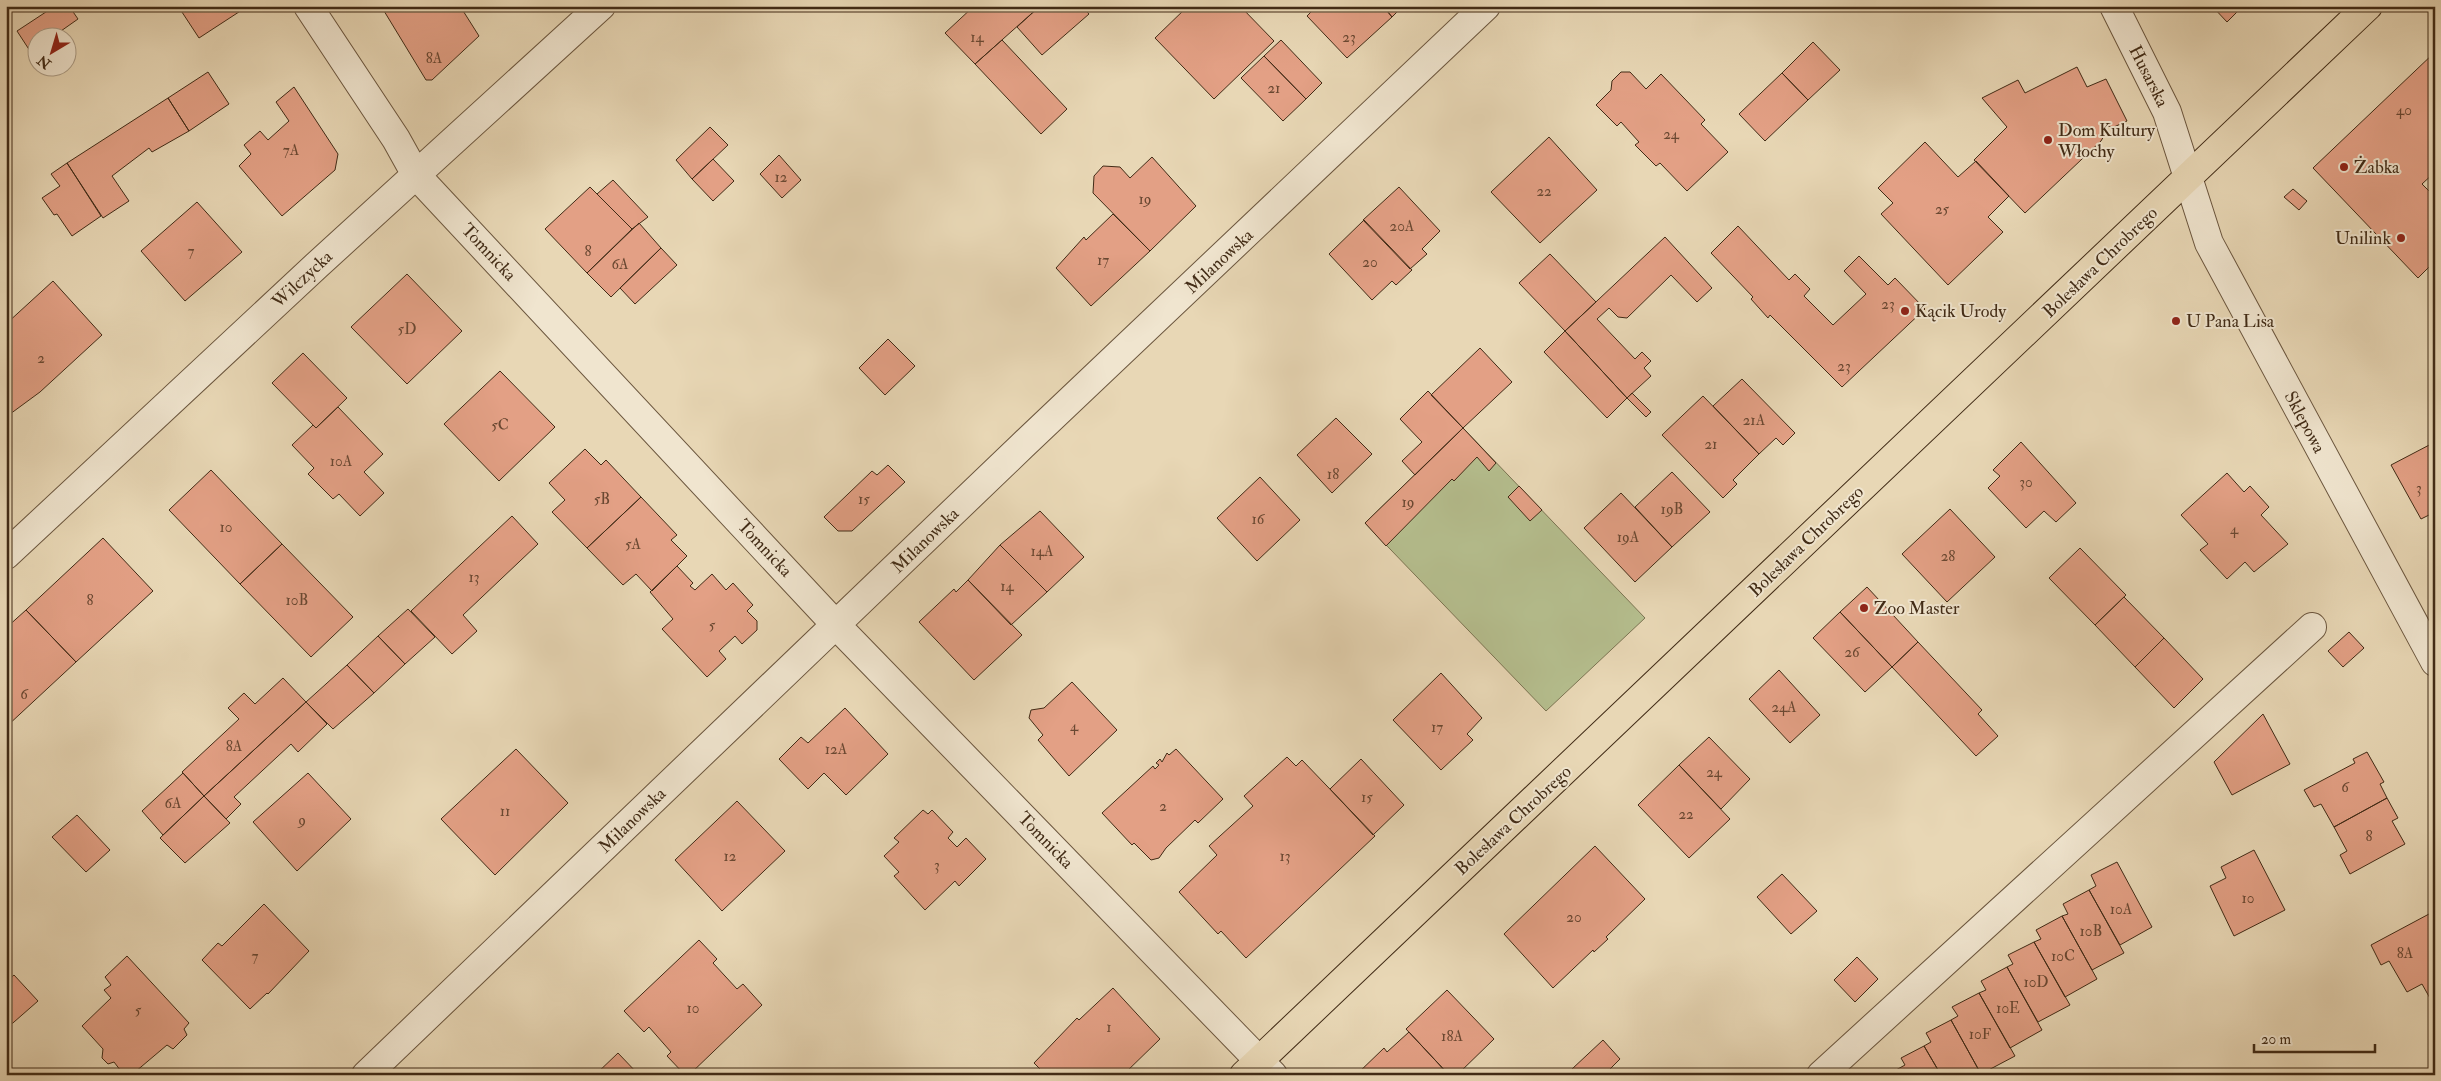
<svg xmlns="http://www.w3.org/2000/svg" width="2441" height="1081" font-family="'IM FELL Double Pica',serif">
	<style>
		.green { fill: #b5be8e; stroke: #7b7452 }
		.building { fill: #e3a085; stroke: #412b16 }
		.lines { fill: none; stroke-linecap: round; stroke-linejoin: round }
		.minor-casing { stroke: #6b563e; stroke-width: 30 }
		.major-casing { stroke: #412b16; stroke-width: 30 }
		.minor { stroke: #f0e5cf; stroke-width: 28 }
		.major { stroke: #e8d7b5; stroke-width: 28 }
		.poi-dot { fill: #8f2418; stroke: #f0e5cf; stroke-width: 2 }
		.labels { text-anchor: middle; stroke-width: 4; stroke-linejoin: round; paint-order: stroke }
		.number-label { font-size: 15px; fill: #6a4832 }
		.street-label { font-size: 18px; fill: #412b16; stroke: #f0e5cf }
		.poi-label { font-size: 18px; fill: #412b16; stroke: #f0e5cf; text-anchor: start }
	</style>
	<rect width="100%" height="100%" fill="#e8d7b5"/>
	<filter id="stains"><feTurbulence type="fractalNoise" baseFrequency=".004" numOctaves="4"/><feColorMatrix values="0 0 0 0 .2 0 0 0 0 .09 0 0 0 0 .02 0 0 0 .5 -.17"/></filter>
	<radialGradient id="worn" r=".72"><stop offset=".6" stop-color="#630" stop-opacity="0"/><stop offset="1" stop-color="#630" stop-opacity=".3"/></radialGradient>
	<path class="green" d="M1463,428L1645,618L1546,711L1365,523Z"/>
	<path class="building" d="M55,6H69L78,19L51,38H38V46L30,51L17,31Z
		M178,6H244L245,8L199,38Z
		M381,6H460L479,36L432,80H426Z
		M974,6H1040L975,64L945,33Z
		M1040,6H1082L1089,14L1042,55L1017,27Z
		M1188,6H1240L1274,41L1214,99L1155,38Z
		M1311,6H1383L1392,17L1347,58L1307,16L1314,9Z
		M1383,6H1403L1392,17Z
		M2212,6H2243L2227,22Z
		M1002,40L1067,109L1041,134L975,64Z
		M1281,40L1322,83L1306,99L1264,56Z
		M1813,42L1840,70L1808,100L1782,73Z
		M2435,52V172L2422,184L2435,197V261L2418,278L2313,168Z
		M1264,56L1306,99L1283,121L1241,78Z
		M2077,67L2087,87L2106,79L2127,121L2114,127L2106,126L2105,134L2101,141L2025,213L1974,160L2007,127L1982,98L2018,80L2025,93Z
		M208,72L229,104L189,131L168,98Z
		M1621,72H1630L1646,89L1661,74L1705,120L1701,124L1728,152L1687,191L1660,163L1656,166L1635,145L1639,142L1621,122L1617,126L1596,105L1611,90L1612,81Z
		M1782,73L1808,100L1765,141L1739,114Z
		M294,87L338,154L335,170L282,216L239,166L251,154L244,145L260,131L268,140L289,121L276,102Z
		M168,98L189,131L152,152L149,148L112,176L129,201L103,218L67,163Z
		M710,127L728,145L692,179L676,160Z
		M1549,137L1597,190L1540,243L1491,192Z
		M1925,142L1958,177L1976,161L2009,196L1988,217L2003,232L1948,285L1881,214L1893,203L1878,188Z
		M779,155L801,180L782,198L760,174Z
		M1152,157L1196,206L1150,251L1093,193L1094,176L1103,166L1120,167L1130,178Z
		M713,159L734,181L713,201L692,179Z
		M67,163L101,216L72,236L57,214L54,215L42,198L60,186L51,174Z
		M613,180L648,217L632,229L597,194Z
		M590,187L632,229L587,273L545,229Z
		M1399,187L1440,231L1422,249L1427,254L1410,269L1363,220Z
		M2293,189L2307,201L2299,210L2284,197Z
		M197,202L242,252L185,301L141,251Z
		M1113,214L1150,251L1091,306L1056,268L1084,237L1086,240Z
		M1364,220L1412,270L1396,285L1392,281L1372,300L1329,254Z
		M639,223L661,248L611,297L587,273Z
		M1738,226L1789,280L1795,274L1810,289L1804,296L1833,325L1866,294L1844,271L1859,256L1888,285L1895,278L1925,309L1842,387L1770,315L1768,318L1751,299L1753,297L1711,253Z
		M1665,237L1712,288L1697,302L1671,275L1627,318L1618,317L1609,308L1597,319L1635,359L1642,352L1651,361L1644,368L1651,376L1627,398L1565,331Z
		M661,248L677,265L635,304L620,288Z
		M1550,254L1596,302L1565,331L1519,283Z
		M407,274L462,331L407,384L351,327Z
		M53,281L102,335L40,392L6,417V324Z
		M1565,331L1627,398L1607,418L1544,352Z
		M888,339L915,366L885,395L859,368Z
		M1480,348L1512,382L1463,428L1431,395Z
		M303,353L347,398L316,428L272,383Z
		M500,371L555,427L499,481L444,424Z
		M1742,379L1795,433L1783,445L1776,438L1759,454L1713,406Z
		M1428,391L1463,428L1415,475L1402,461L1422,442L1400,419Z
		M1632,393L1651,412L1646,417L1627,398Z
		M1703,396L1759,454L1733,480L1737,484L1723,498L1662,435Z
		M338,407L383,454L364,472L384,493L360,516L339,494L333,499L308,474L314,468L292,445L313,425L316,428Z
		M1336,418L1372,454L1332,493L1297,455Z
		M1463,428L1496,463L1489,471L1477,457L1454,481L1452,479L1386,546L1365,523Z
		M2021,442L2076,503L2056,522L2044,511L2026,528L1988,488L2000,476L1993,470Z
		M2435,442V512L2421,519L2391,465Z
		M585,449L601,465L606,460L641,497L587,548L552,512L565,500L549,483Z
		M888,465L905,482L852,531H838L824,517L872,471L877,475Z
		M211,470L282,544L240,584L169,510Z
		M1672,472L1710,512L1672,547L1635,507Z
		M2227,473L2244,492L2250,486L2269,507L2261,515L2288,544L2254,572L2245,562L2227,579L2200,550L2208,544L2181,515Z
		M1260,477L1300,520L1257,561L1217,518Z
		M1519,486L1542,510L1530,521L1508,497Z
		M1621,493L1672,547L1635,582L1584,528Z
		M641,497L677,535L671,540L687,556L652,591L636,574L623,585L587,548Z
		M1950,509L1995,557L1947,602L1902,554Z
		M1040,511L1084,557L1047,592L1000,545Z
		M512,516L538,544L463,615L477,631L452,654L411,611Z
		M103,538L153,591L76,662L26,610Z
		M282,544L353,617L311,657L240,584Z
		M1000,545L1047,592L1011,625L968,580Z
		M2080,548L2126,595L2095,625L2049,578Z
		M677,566L693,583L690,586L695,590L712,574L726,590L733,583L753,605L747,611L757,621V630L742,644L735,636L719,651L726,659L707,677L662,629L673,619L650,592Z
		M968,580L1022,635L974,680L919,622L954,589L956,592Z
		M1867,587L1918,642L1892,667L1840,612Z
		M2124,597L2164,638L2135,667L2095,625Z
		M408,609L435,637L405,664L378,636Z
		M26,610L76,662L6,727V628Z
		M1840,612L1892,667L1865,692L1813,638Z
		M2349,632L2364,648L2343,667L2328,651Z
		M378,636L405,664L374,693L347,665Z
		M2164,638L2203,679L2174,708L2135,667Z
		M1918,642L1982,710L1978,714L1998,736L1976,756L1892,667Z
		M347,665L374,693L333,729L306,702Z
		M1779,670L1820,715L1790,743L1749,699Z
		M1441,673L1482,718L1467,734L1473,740L1441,770L1393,720Z
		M283,678L306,702L204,796L182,772L239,719L228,708L244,693L255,704Z
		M1072,682L1117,730L1069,776L1038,740L1043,735L1029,718L1031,710L1044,708Z
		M306,702L327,724L298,752L291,744L234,797L241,804L226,819L204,796Z
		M845,708L888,754L846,795L824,773L808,789L779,759L801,737L808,743Z
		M2263,714L2290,764L2232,795L2214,762Z
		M1709,737L1750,779L1721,809L1679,765Z
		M516,749L568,803L495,875L441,819Z
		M1176,749L1223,799L1198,823L1195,820L1166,848L1159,858L1151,860L1134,843L1132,845L1102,813L1153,766L1155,769L1159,765L1156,763L1160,759L1162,762L1167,753L1169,755Z
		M2367,752L2384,782L2380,784L2387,798L2334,827L2321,804L2314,807L2304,790L2355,763L2353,759Z
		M1287,757L1296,766L1302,760L1375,836L1246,958L1221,931L1218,934L1179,892L1217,855L1209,846L1253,806L1244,796Z
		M1361,759L1404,805L1373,835L1330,789Z
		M1679,765L1730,819L1689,858L1638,805Z
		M183,773L204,796L163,835L142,811Z
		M308,773L351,819L297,871L253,822Z
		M204,796L230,823L185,863L160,838Z
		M2387,798L2398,818L2392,821L2405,844L2350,874L2340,855L2347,851L2334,827Z
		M737,801L785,851L722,911L675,860Z
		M923,810L928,814L932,810L953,832L948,838L957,847L966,838L986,859L959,886L955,881L925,910L894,876L899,872L884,856L899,842L894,838Z
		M77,815L110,850L86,872L52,837Z
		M1595,846L1645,899L1606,937L1608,939L1594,952L1593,950L1553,988L1504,934Z
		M2254,850L2285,910L2234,936L2210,886L2226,878L2221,867Z
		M2117,862L2152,927L2120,945L2089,890L2096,886L2091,875Z
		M1782,874L1817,911L1791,934L1757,897Z
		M2089,890L2124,953L2092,970L2062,916L2068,914L2063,904Z
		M264,904L309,951L268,994L267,993L250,1009L202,960L218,943L222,946Z
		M2429,914L2435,926V998L2431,1000L2422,984L2407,992L2389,961L2381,965L2371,945Z
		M2062,916L2097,979L2065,997L2034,942L2041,939L2036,930Z
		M699,940L717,959L713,963L737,989L743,984L762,1005L689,1075H685L667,1056L671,1052L649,1027L644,1032L624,1011Z
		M2034,942L2070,1005L2038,1022L2007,967L2013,964L2008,955Z
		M127,956L189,1023L184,1029L187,1035L173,1049L167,1045L135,1072L124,1075L114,1062L108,1064L102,1058L103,1049L82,1026L111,998L104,990L111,985L105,977Z
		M1857,957L1878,979L1855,1002L1834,980Z
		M2007,967L2042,1030L2010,1048L1979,993L1986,990L1981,981Z
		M14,975L38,1001L6,1029V982Z
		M1113,988L1160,1039L1123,1075H1046L1034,1063L1077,1018L1079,1020Z
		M1447,990L1494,1039L1457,1075H1449L1406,1029Z
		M1979,993L2015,1056L1981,1074L1951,1020L1958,1016L1952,1007Z
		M1951,1020L1981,1074L1982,1075H1941L1924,1046L1931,1042L1926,1033Z
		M1409,1032L1449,1075H1356L1384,1048L1387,1052Z
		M1603,1040L1620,1059L1604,1075H1577L1572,1069Z
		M1924,1046L1941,1075H1899L1896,1070L1905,1065L1901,1058Z
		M618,1053L639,1075H595Z"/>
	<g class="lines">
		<defs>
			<path id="minor" d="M308,6L396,139L416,175L836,625L1273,1075
				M2114,6L2167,112L2209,243L2435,662
				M6,555L316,266L601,6
				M366,1075L1022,446L1486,6
				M1821,1075L2312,627"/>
			<path id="major" d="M1244,1075L2368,6"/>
		</defs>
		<use href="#minor" class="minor-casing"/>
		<use href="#major" class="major-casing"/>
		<use href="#minor" class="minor"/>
		<use href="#major" class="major"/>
	</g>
	<g class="poi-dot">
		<circle cx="2048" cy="140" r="5"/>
		<circle cx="2344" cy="167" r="5"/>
		<circle cx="2401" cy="238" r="5"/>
		<circle cx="1905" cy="311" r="5"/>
		<circle cx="2176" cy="321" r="5"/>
		<circle cx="1864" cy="608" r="5"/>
	</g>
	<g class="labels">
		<g class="number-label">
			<text x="977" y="42">14</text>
			<text x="1349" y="42">23</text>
			<text x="434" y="63">8A</text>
			<text x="1274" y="93">21</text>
			<text x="2404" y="115">40</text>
			<text x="1671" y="139">24</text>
			<text x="291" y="155">7A</text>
			<text x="781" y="182">12</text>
			<text x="1544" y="196">22</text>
			<text x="1145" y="204">19</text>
			<text x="1942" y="214">25</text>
			<text x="1402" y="231">20A</text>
			<text x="191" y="256">7</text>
			<text x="588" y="256">8</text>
			<text x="1103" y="265">17</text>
			<text x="1370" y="267">20</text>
			<text x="620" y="269">6A</text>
			<text x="1888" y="309">23</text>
			<text x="407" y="334">5D</text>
			<text x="41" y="363">2</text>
			<text x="1844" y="371">23</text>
			<text x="1754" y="425">21A</text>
			<text x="500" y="430">5C</text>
			<text x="1711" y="449">21</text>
			<text x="341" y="466">10A</text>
			<text x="1333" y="479">18</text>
			<text x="2026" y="487">30</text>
			<text x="2419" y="493">3</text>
			<text x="602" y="504">5B</text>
			<text x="864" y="504">15</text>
			<text x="1408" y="507">19</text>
			<text x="1672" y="514">19B</text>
			<text x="1258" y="524">16</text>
			<text x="226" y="532">10</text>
			<text x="2234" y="534">4</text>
			<text x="1628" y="542">19A</text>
			<text x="633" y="549">5A</text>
			<text x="1042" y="556">14A</text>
			<text x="1948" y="561">28</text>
			<text x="474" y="582">13</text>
			<text x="1007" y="591">14</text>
			<text x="90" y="605">8</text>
			<text x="297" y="605">10B</text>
			<text x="712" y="630">5</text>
			<text x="1852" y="657">26</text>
			<text x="24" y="699">6</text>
			<text x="1784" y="712">24A</text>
			<text x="1074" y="731">4</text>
			<text x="1437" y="732">17</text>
			<text x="234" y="751">8A</text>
			<text x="836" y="754">12A</text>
			<text x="1714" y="777">24</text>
			<text x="2345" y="792">6</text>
			<text x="1367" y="802">15</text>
			<text x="173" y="808">6A</text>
			<text x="1163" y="811">2</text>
			<text x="505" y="816">11</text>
			<text x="1686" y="819">22</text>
			<text x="302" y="825">9</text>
			<text x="2369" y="841">8</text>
			<text x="730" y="861">12</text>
			<text x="1285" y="861">13</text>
			<text x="937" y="870">3</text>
			<text x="2248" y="903">10</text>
			<text x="2121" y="914">10A</text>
			<text x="1574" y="922">20</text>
			<text x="2091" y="936">10B</text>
			<text x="2405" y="958">8A</text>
			<text x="255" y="961">7</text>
			<text x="2063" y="961">10C</text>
			<text x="2036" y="987">10D</text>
			<text x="693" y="1013">10</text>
			<text x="2008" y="1013">10E</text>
			<text x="138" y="1015">5</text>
			<text x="1109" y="1032">1</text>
			<text x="1980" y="1039">10F</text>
			<text x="1452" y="1041">18A</text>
		</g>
		<g class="street-label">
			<text transform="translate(2149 76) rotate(63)" y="6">Husarska</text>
			<text transform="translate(489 252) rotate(47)" y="6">Tomnicka</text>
			<text transform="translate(1219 261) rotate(-43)" y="6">Milanowska</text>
			<text transform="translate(2100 262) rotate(-44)" y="6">Bolesława Chrobrego</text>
			<text transform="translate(302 279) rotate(-43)" y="6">Wilczycka</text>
			<text transform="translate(2305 422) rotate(62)" y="6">Sklepowa</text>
			<text transform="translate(925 540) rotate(-44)" y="6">Milanowska</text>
			<text transform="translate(1806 541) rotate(-44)" y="6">Bolesława Chrobrego</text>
			<text transform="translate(765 548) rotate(47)" y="6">Tomnicka</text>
			<text transform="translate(632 820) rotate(-44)" y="6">Milanowska</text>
			<text transform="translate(1513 820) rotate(-43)" y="6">Bolesława Chrobrego</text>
			<text transform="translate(1046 840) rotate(46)" y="6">Tomnicka</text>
		</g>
		<g class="poi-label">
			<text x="2058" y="136">Dom Kultury<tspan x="2058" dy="21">Włochy</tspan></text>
			<text x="2354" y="173">Żabka</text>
			<text x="2391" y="244" text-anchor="end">Unilink</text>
			<text x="1915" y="317">Kącik Urody</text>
			<text x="2186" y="327">U Pana Lisa</text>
			<text x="1874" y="614">Zoo Master</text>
		</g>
	</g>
	<rect width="2441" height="1081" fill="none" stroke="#e8d7b5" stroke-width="25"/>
	<rect x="8" y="8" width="2426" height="1066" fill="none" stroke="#412b16" stroke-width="2.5"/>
	<rect x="12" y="12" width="2416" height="1056" fill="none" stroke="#412b16"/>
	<g transform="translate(52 52) rotate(218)"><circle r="24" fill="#f0e5cf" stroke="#aa9b85"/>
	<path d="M0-4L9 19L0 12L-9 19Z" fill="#8f2418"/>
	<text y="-8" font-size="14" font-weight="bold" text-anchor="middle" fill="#412b16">N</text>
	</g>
	<path d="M2254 1044v8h121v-8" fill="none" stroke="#412b16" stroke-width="2.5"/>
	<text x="2261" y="1044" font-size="15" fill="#412b16" stroke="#f0e5cf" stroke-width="4" paint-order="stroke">20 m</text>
	<rect width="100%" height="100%" filter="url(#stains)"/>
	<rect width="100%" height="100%" fill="url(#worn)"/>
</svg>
